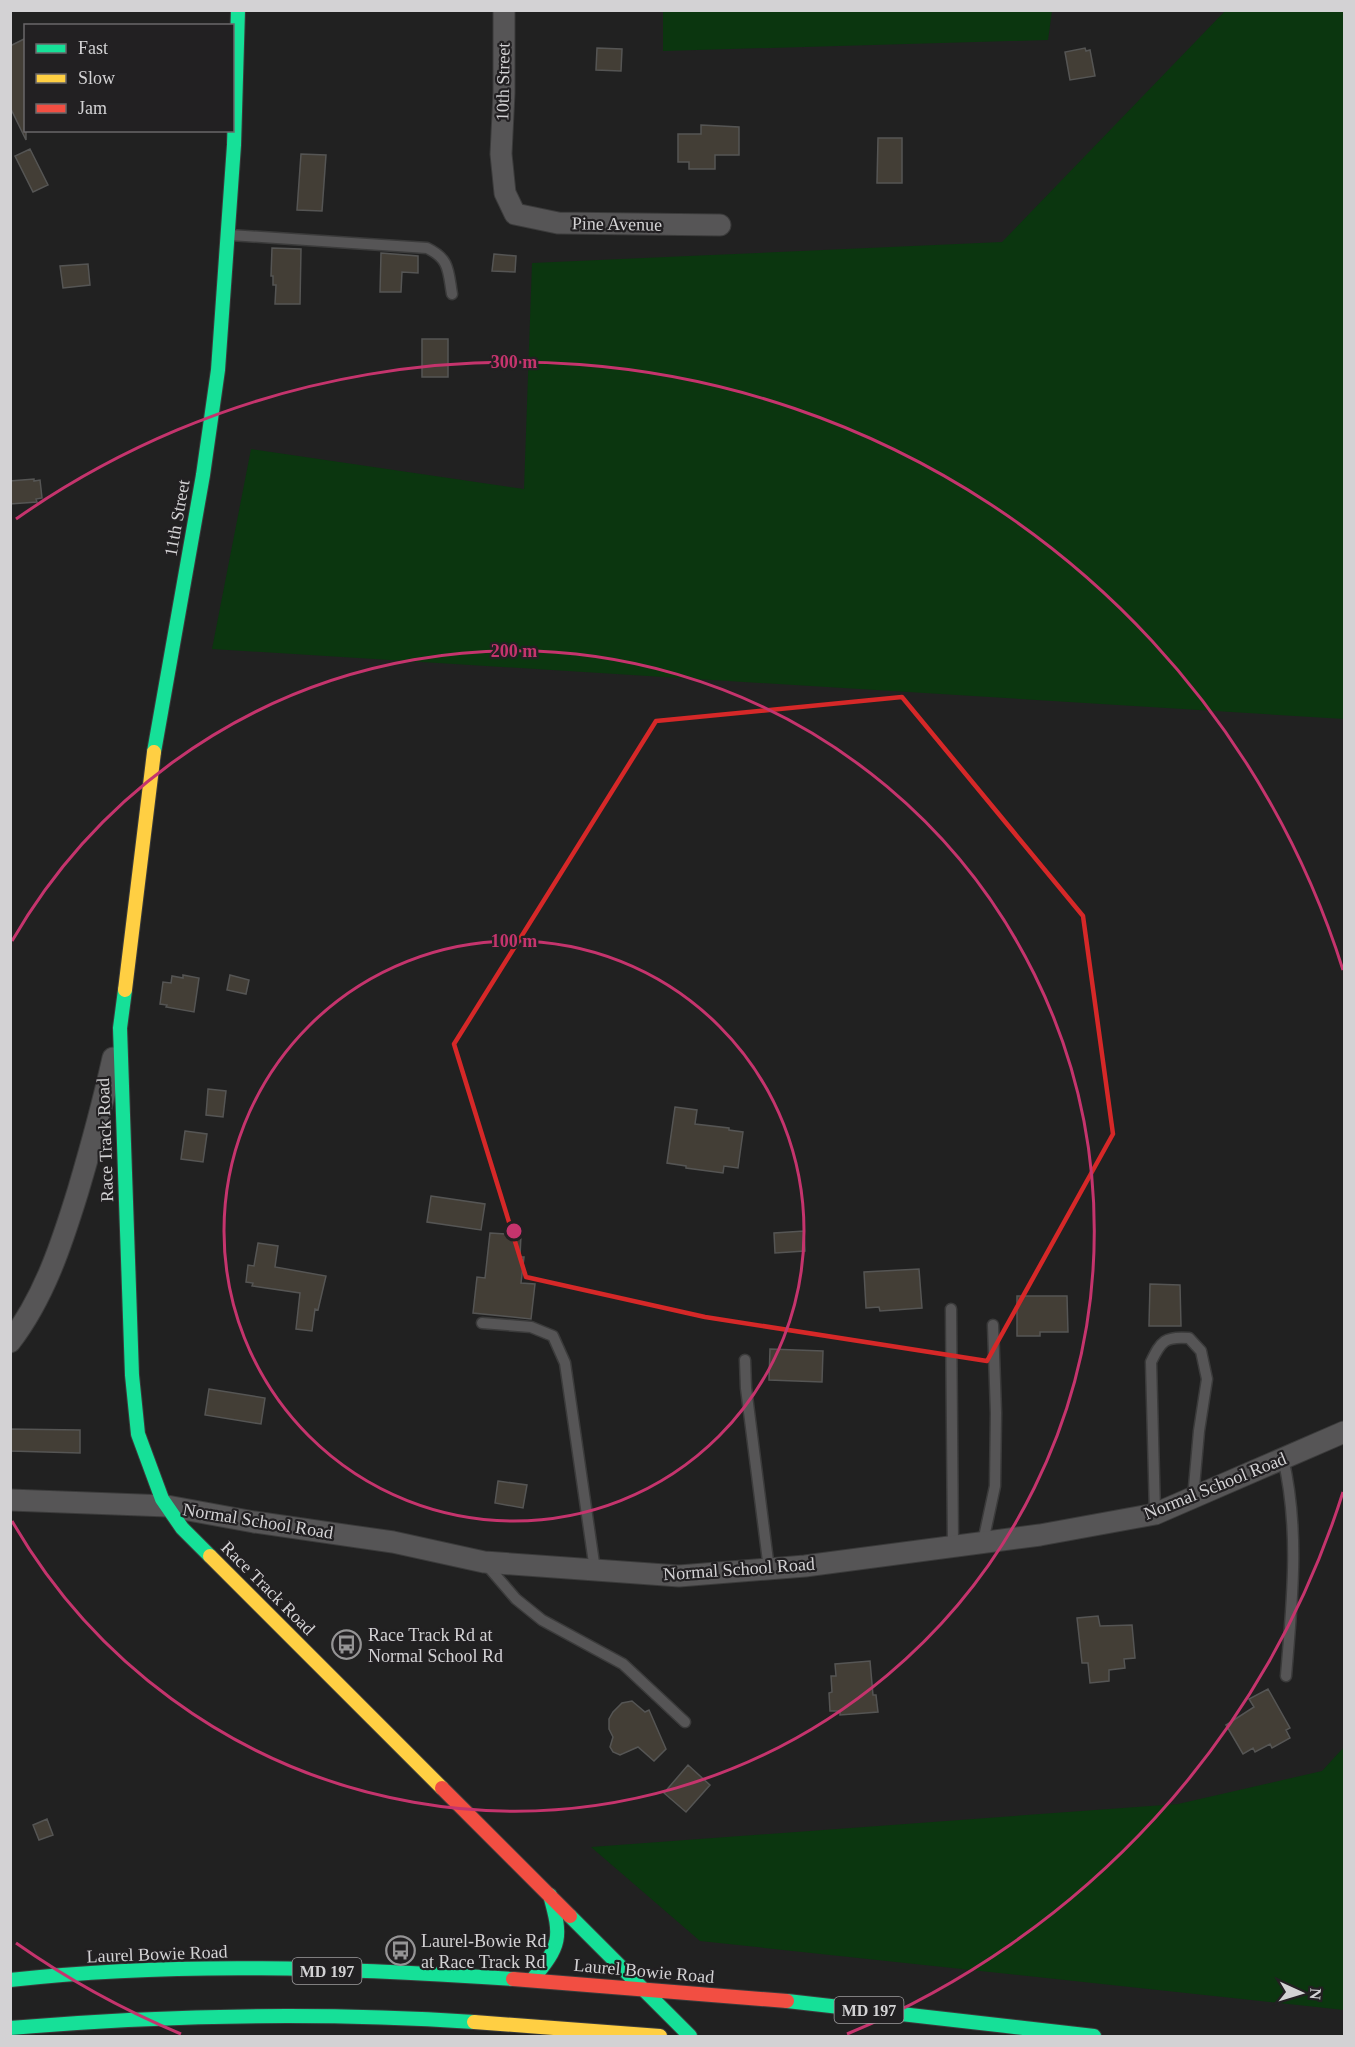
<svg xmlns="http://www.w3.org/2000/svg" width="1355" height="2047" font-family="'Times New Roman',serif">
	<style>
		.green { fill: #0b360f }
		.building { fill: #433e36; stroke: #555554; stroke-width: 1.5 }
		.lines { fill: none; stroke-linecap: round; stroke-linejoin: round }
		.lane-casing { stroke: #3b3b3b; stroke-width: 13 }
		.street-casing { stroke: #3b3b3b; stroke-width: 23 }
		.fast-casing { stroke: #3b3b3b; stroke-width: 16 }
		.slow-casing { stroke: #3b3b3b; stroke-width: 16 }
		.jam-casing { stroke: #3b3b3b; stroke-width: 16 }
		.lane { stroke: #565556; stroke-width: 10 }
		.street { stroke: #565556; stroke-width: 21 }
		.fast { stroke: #16e098; stroke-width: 14 }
		.slow { stroke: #ffcf43; stroke-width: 14 }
		.jam { stroke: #f24e42; stroke-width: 14 }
		.marked { fill: none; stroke: #d62828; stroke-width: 4.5; stroke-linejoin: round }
		.ring { fill: none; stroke: #c5346d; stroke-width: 3 }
		.labels { text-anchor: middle; stroke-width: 4.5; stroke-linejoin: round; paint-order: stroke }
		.shield { fill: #222022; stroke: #9e9d9f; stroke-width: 1.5 }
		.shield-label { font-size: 16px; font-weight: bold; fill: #d3d2d4 }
		.street-label { font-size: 18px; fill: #d3d2d4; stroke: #222022 }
		.poi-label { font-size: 18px; fill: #d3d2d4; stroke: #222022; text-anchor: start }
		.centre { fill: #c5346d; stroke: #222022; stroke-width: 3 }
		.ring-label { font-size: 18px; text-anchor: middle; font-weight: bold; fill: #c5346d; stroke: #222022; stroke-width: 4.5; stroke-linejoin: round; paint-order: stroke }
	</style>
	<rect width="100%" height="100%" fill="#212121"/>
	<path class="green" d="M663,11V10L1052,11L1048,40L663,51Z
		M1225,11H1344V719L212,649L251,449L524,489L532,263L1002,242Z
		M1344,1747V2010L700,1941L591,1847L1178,1804L1322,1771Z"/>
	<path class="building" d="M26,38V140L10,107V46Z
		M597,48L622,49L621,71L596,70Z
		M1085,48L1086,51L1090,50L1095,76L1070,80L1065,52Z
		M701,125L739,127V155H715V169H689V162H678V134H701Z
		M878,138H902V183H877Z
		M30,149L48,185L33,192L15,156Z
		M301,154L326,155L322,211L297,210Z
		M272,248L301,249L300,304H275L276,285H273V276H271Z
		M381,253L418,256V273L402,272L401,292H380Z
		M494,254L516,256L515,272L492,271Z
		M88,264L90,285L63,288L60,266Z
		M422,339H448V377H422Z
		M34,479V481L40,480L42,498L36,499L37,502L10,504V481Z
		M183,975L199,978L194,1012L166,1007L167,1005L160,1004L163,982L171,983L172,976L183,978Z
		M230,975L249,980L246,994L227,990Z
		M208,1089L226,1091L223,1117L206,1115Z
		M675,1107L697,1110L695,1124L729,1128V1130L743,1132L738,1168L724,1166L723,1173L686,1168V1166L667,1163Z
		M185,1131L207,1134L203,1162L181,1159Z
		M431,1196L485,1204L481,1230L427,1222Z
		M804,1231L805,1251L775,1253L774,1233Z
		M490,1233L521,1235L520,1257H524L521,1283L535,1284L531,1319L473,1313L477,1277L485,1278Z
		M258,1243L278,1246L275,1267L326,1276L318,1310L315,1309L312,1331L296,1329L300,1293L252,1286L253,1283L246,1282L248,1265L254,1266Z
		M919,1269L922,1308L880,1311L879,1307L866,1308L864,1272Z
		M1150,1284L1180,1285L1181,1326H1149Z
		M1017,1296H1067L1068,1332H1040V1336H1017Z
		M770,1349L823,1351L822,1382L769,1380Z
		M209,1389L265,1398L261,1424L205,1415Z
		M10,1429L80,1430V1453L10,1451Z
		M498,1481L527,1485L523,1508L495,1503Z
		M1098,1616L1100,1626L1132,1625L1135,1658L1124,1659L1125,1668L1109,1670V1681L1090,1683L1088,1663H1082L1077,1618Z
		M870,1661L873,1695H876L878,1712L840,1715V1711H830L829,1693L832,1692L831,1676H836L835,1664Z
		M1268,1689L1290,1728L1286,1730L1290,1738L1272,1748L1270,1744L1255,1752L1253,1748L1243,1754L1226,1725L1254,1707L1249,1699Z
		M632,1701L645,1712L649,1710L666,1749L654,1761L638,1747L620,1755L613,1752L610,1747L613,1737L609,1729V1719L613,1712L622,1703Z
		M688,1765L710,1785L686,1812L664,1793Z
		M47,1819L53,1835L39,1840L33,1825Z"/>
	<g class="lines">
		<defs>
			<path id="lane" d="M230,235L427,248C450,259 448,271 452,294
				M951,1309L953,1546
				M482,1323L531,1327L553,1336L565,1363L595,1570
				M745,1360L746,1388L769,1569
				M1283,1458C1300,1530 1292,1603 1286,1676
				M1155,1514L1151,1362C1161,1341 1165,1336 1189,1338L1201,1351L1207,1379L1199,1431L1193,1498
				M983,1542L995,1486L996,1413L993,1325
				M485,1563L516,1599L542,1620L623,1664L685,1722"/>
			<path id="street" d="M504,10V93L501,154L505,193L515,214L558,223L720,225
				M10,1342C44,1298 62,1243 78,1191C91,1147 103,1103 113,1058
				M10,1500L167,1506L254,1522L393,1542L484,1562L679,1576L805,1566L1040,1535L1155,1514L1344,1432"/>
			<path id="fast" d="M154,752L203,475L218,370L234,145L238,10
				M125,990L120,1028L132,1375L138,1434L162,1499L182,1528L210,1556
				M570,1916L690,2036
				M10,1980C177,1961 346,1968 513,1979
				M532,1980C561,1945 562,1938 550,1895
				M787,2001L1094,2036
				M10,2028C165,2015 319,2012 474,2022"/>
			<path id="slow" d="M125,990L154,752
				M210,1556L442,1788
				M474,2022L660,2036"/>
			<path id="jam" d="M442,1788L570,1916
				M513,1979L787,2001"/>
		</defs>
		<use href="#lane" class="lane-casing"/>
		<use href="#street" class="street-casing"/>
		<use href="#fast" class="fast-casing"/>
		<use href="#slow" class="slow-casing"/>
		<use href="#jam" class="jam-casing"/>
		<use href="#lane" class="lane"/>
		<use href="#street" class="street"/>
		<use href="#fast" class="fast"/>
		<use href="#slow" class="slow"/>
		<use href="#jam" class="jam"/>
	</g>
	<path class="marked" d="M902,697L1083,916L1113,1134L987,1361L705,1317L526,1277L454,1044L656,721Z"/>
	<g class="ring">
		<circle cx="514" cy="1231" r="290"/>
		<path d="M12 941A580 580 0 1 1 12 1521"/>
		<path d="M1343 1492A869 869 0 0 1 847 2034M181 2034A869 869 0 0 1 16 1943M16 519A869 869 0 0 1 1343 970"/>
	</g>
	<defs>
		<symbol id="bus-ring" viewBox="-11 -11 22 22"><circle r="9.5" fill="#222022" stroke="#959495" stroke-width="1.5"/><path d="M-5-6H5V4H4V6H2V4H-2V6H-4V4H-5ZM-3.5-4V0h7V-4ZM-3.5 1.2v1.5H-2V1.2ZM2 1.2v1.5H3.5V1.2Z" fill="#959495"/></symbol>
	</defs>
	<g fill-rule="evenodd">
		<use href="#bus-ring" x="330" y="1628" width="33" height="33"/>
		<use href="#bus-ring" x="384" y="1934" width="33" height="33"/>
	</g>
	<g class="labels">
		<g class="shield">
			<rect x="292.5" y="1958" width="69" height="26" rx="4.5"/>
			<rect x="834.5" y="1997" width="69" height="26" rx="4.5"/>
		</g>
		<g class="shield-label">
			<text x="327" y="1977">MD 197</text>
			<text x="869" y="2016">MD 197</text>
		</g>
		<g class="street-label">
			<text transform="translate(503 82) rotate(-89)" y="6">10th Street</text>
			<text transform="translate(617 224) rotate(1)" y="6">Pine Avenue</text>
			<text transform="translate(177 518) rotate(-80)" y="6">11th Street</text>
			<text transform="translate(105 1140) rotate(-92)" y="6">Race Track Road</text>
			<text transform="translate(1215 1486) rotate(-22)" y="6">Normal School Road</text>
			<text transform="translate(258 1521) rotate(9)" y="6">Normal School Road</text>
			<text transform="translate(739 1569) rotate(-4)" y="6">Normal School Road</text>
			<text transform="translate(268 1588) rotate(45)" y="6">Race Track Road</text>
			<text transform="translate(157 1954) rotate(-2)" y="6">Laurel Bowie Road</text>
			<text transform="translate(644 1971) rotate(5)" y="6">Laurel Bowie Road</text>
		</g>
		<g class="poi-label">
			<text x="368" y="1641">Race Track Rd at<tspan x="368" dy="21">Normal School Rd</tspan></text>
			<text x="421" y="1947">Laurel-Bowie Rd<tspan x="421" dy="21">at Race Track Rd</tspan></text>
		</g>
	</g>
	<circle cx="514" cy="1231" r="9" class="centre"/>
	<g class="ring-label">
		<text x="514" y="368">300 m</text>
		<text x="514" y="657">200 m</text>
		<text x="514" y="947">100 m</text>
	</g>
	<rect width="1355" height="2047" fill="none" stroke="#d3d2d4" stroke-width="24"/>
	<rect x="24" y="24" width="210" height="108" fill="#222022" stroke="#696769" stroke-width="1.5"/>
	<rect x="36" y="44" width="30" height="9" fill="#16e098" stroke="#696769" stroke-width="1.5"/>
	<text x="78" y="54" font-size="18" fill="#d3d2d4">Fast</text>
	<rect x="36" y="74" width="30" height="9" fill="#ffcf43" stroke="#696769" stroke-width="1.5"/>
	<text x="78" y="84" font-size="18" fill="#d3d2d4">Slow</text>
	<rect x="36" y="104" width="30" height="9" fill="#f24e42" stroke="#696769" stroke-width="1.5"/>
	<text x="78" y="114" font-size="18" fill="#d3d2d4">Jam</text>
	<g transform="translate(1301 1993) rotate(94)" stroke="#222022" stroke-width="4.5" paint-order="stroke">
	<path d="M0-4.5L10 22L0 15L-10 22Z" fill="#d3d2d4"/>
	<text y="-9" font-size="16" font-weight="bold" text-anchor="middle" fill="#d3d2d4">N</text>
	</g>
</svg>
